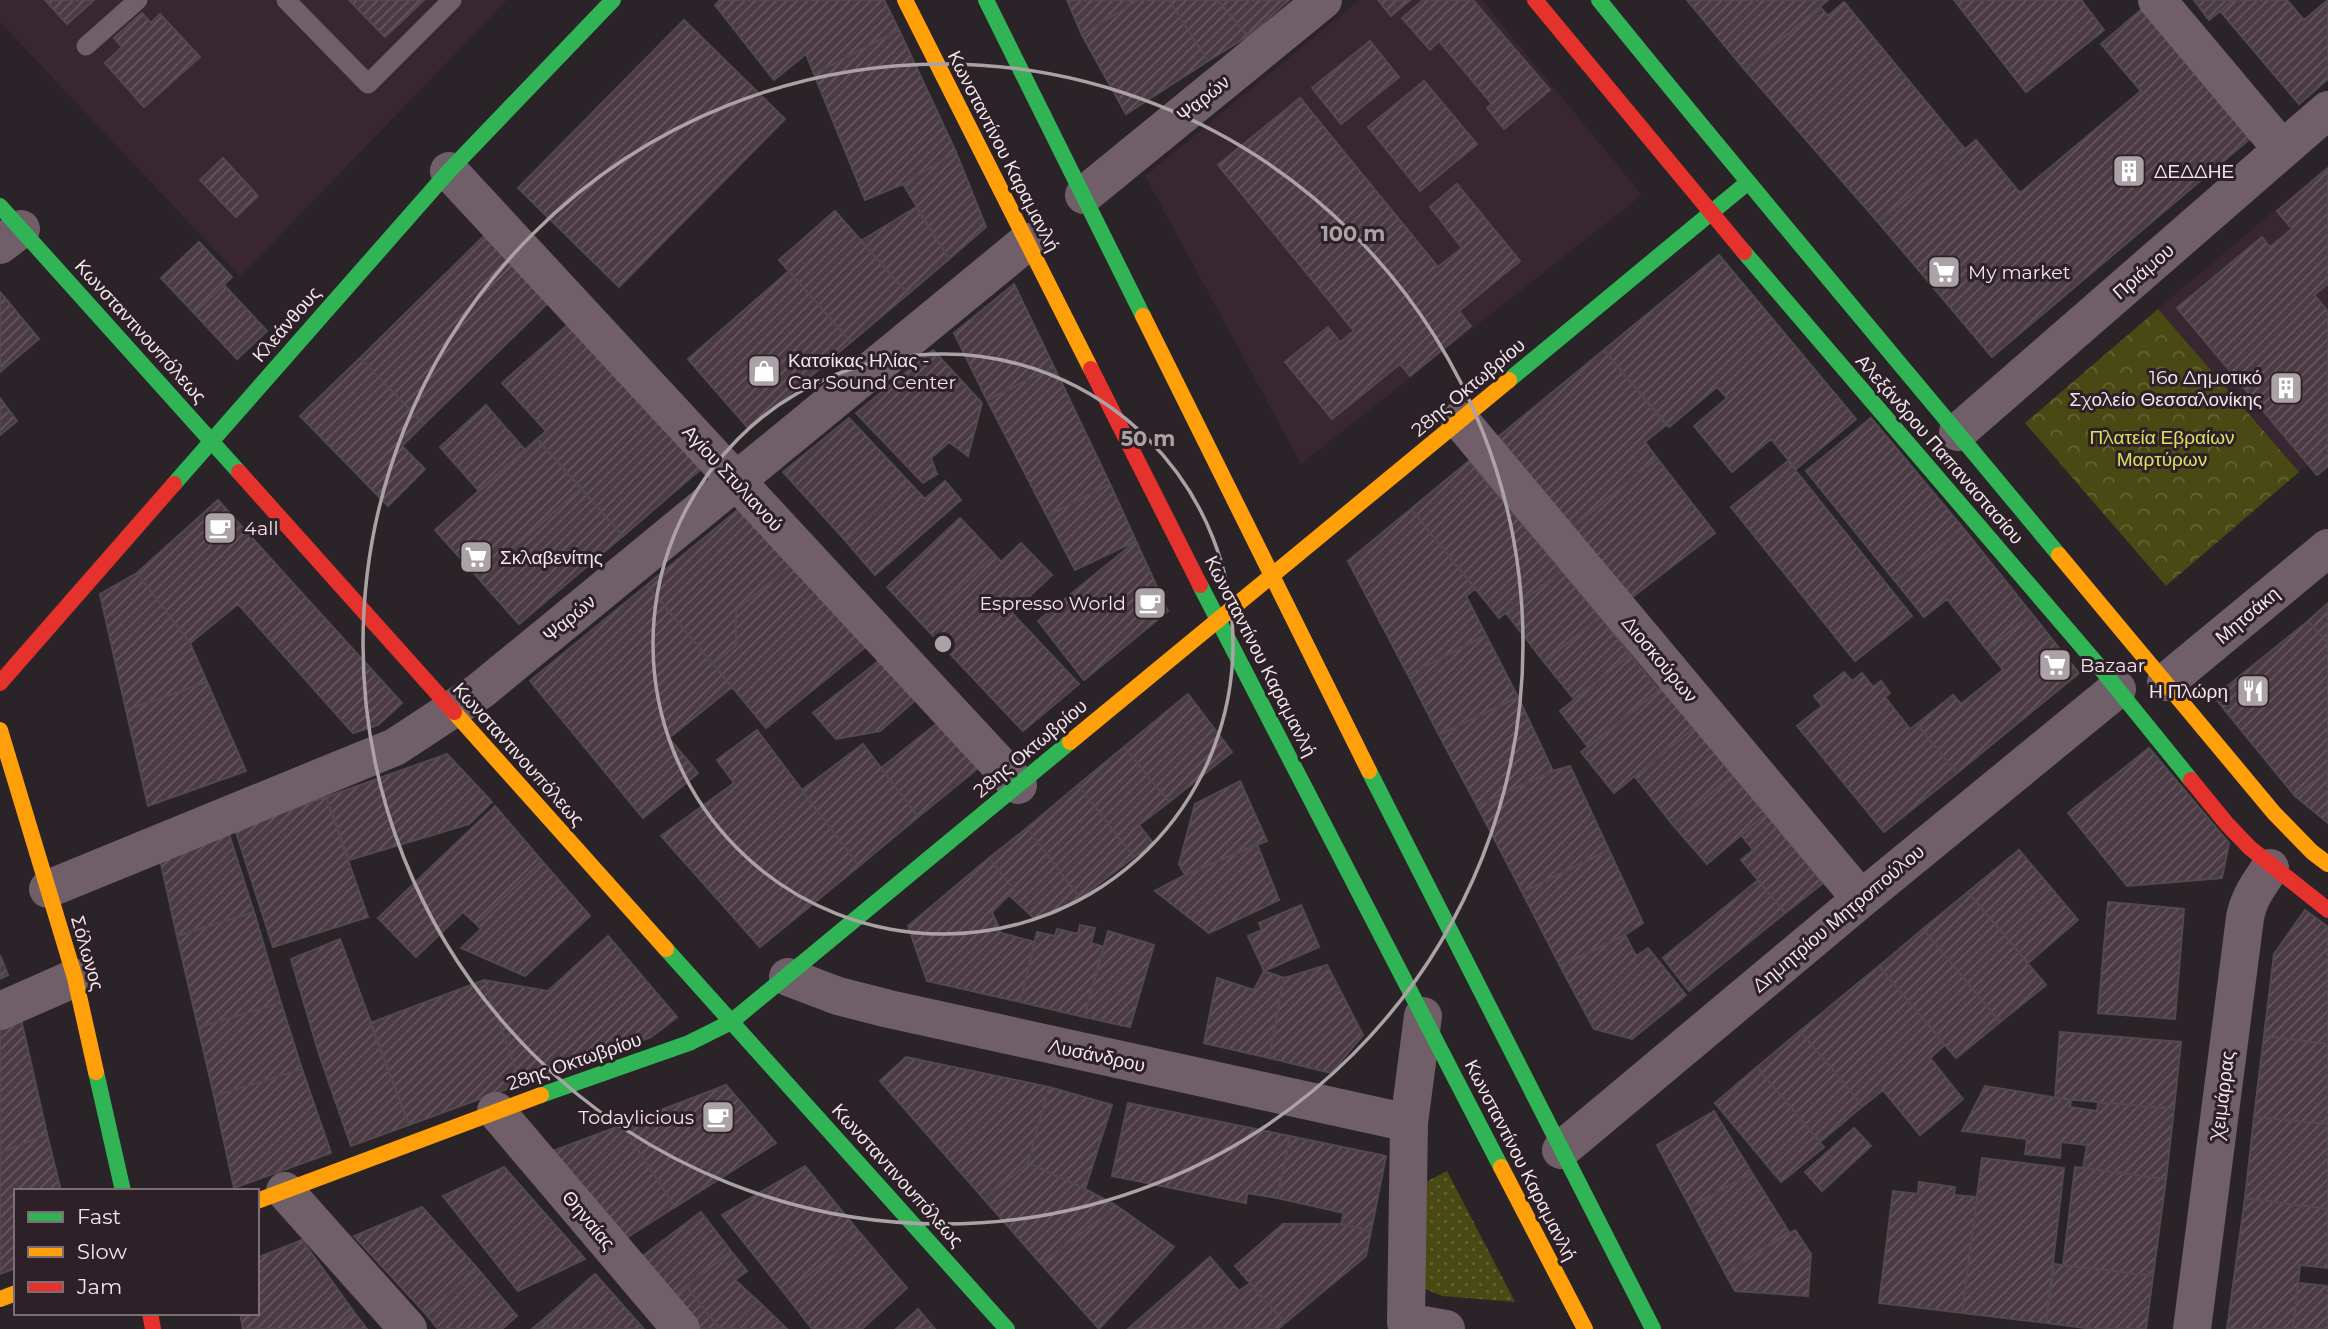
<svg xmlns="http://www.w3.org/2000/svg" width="2328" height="1329" font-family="Montserrat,sans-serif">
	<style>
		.built { fill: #382630 }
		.grass { fill: url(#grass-dots) }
		.park { fill: url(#park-crowns) }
		.building { fill: url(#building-hatch); stroke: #504a4d; stroke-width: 2 }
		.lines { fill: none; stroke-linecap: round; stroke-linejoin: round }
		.lane { stroke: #705f68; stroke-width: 19 }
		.street { stroke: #705f68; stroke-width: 38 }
		.fast { stroke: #30b455; stroke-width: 16 }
		.slow { stroke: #ff9f0a; stroke-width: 16 }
		.jam { stroke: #e5322d; stroke-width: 16 }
		.ring { fill: none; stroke: #aba2a6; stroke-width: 3.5 }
		.labels { text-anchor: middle; stroke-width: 6; stroke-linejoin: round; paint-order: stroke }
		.street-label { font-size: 19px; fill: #f0e6eb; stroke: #2d2027 }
		.poi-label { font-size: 19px; fill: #f0e6eb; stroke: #2d2027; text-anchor: start }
		.park-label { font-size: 19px; fill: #dde062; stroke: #2d2027 }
		.centre { fill: #aba2a6; stroke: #2d2027; stroke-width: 3.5 }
		.ring-label { font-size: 21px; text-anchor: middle; font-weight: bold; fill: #aba2a6; stroke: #2d2027; stroke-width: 6; stroke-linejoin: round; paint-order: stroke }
	</style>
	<defs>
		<pattern id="grass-dots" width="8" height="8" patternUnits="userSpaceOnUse" patternTransform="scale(1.75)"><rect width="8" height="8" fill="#494913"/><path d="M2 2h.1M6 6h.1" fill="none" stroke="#646336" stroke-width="1.8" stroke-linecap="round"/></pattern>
		<pattern id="park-crowns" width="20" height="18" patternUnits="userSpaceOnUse" patternTransform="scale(1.75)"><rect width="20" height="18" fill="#494913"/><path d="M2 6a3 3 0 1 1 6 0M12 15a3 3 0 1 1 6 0" fill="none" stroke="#646336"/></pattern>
		<pattern id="building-hatch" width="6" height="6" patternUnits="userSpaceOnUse" patternTransform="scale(1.75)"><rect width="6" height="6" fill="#4b3a44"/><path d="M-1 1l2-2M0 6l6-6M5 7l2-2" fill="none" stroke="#65565f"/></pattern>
	</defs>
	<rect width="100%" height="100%" fill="#2a2327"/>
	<path class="built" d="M0,0H507L240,277L0,22Z
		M1359,0H1482L1642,195L1301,464L1145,176Z
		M2328,165V466L2317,475L2308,465L2299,472L2158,309Z"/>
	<path class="grass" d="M1447,1171L1515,1302L1442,1296L1423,1288L1422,1184Z"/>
	<path class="park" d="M2158,309L2299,472L2166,586L2025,423Z"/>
	<path class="building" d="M45,0H94L67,24Z
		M349,0H424L385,37Z
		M720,0H884L899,30L814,74L806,54L774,80L715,5Z
		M1067,0H1138L1082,35Z
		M1138,0H1169L1208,61L1126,114L1082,35Z
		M1169,0H1217L1248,36L1208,61Z
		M1217,0H1289L1248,36Z
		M1378,0H1410L1391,16Z
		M1423,0H1473L1550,90L1504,129L1487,108L1492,104L1439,41L1430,50L1402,18Z
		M1687,0H1828L1745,70Z
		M1954,0H2081L2104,30L2026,92Z
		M2194,0H2234L2209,20Z
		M2234,0H2287L2304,20L2328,0V79L2299,104L2220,11Z
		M1844,2L1965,149L1878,222L1745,70L1820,7L1828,16Z
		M2142,9L2251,138L1992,357L1878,222L1976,140L2020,193L2141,91L2101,44Z
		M142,13L151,23L160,14L200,57L144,107L105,63L122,47L114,38Z
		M684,20L785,119L619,287L518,188Z
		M899,30L956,152L903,184L865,200L814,74Z
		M1370,41L1399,77L1341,124L1312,88Z
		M1424,81L1477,144L1420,191L1368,127Z
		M1300,98L1438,267L1462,248L1430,207L1457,184L1520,261L1459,311L1471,326L1410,376L1400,364L1332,419L1285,362L1328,327L1340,342L1354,331L1218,165Z
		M956,152L986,227L949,259L903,184Z
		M223,158L258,196L236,217L200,180Z
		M2328,168V284L2314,295L2328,311V466L2317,475L2177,308L2262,237L2270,247L2292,229L2277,211Z
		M916,207L949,259L908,294L861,241Z
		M835,211L908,294L851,342L779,260Z
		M484,236L549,302L424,424L360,358Z
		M199,242L232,277L194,313L161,278Z
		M1719,255L1856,419L1796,469L1771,439L1732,472L1694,426L1727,398L1717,387L1669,427L1604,350Z
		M789,271L851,342L749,429L688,359Z
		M1014,284L1054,367L987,400L954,333Z
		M224,285L267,331L237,359L194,313Z
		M0,292L39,339L0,372Z
		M570,323L701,469L623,536L537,439L546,431L502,383Z
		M933,350L982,403L968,456L949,442L931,458L937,474L923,483L856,413Z
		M1604,350L1666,425L1645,442L1657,458L1573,527L1498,437Z
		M360,358L424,424L402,446L425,469L388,506L300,416Z
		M1054,367L1110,484L1047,516L987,400Z
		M0,398L17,421L0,435Z
		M486,405L525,450L479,491L440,447Z
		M849,418L908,481L844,539L783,472Z
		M1871,418L1963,528L1895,581L1806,471Z
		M537,439L581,488L479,579L435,530Z
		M1657,458L1715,533L1631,598L1573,527Z
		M1469,461L1562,571L1499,618L1411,509Z
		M1788,461L1912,616L1855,661L1731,507Z
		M908,481L925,499L945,481L961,500L875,575L844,539Z
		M1110,484L1136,541L1075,570L1047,516Z
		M581,488L623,536L519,624L479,579Z
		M218,500L310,602L270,640L238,604L190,643L137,573Z
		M739,509L792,565L736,610V645L713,664L647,585Z
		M1411,509L1475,589L1466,596L1486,635L1408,675L1348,561Z
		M960,518L995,555L921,623L887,587Z
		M1963,528L2032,614L1987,650L1947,599L1924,617L1895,581Z
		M1136,541L1168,611L1084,680L1038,621Z
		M1021,543L1052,575L1012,613L1079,684L1023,731L921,623L995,555L1001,562Z
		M792,565L868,645L766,728L713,664L736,645V610Z
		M1562,571L1600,617L1544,662L1506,613Z
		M137,573L190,643L207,682L126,710L100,594Z
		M647,585L732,687L669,738L698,773L643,818L530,681Z
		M310,602L402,703L378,725L353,733L270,640Z
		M2328,603V643L2308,621Z
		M2032,614L2079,673L1957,773L1917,724L1953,695L1961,704L2003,670L1987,650Z
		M1600,617L1630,655L1574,699L1544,662Z
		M2308,621L2328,643V770L2295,796L2214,697Z
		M1486,635L1518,697L1439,735L1408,675Z
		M1630,655L1659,690L1588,747L1560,711Z
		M881,659L918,698L880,731L836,739L813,713Z
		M1844,672L1852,681L1862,673L1873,687L1881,681L1890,693L1885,697L1910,729L1917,724L1957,773L1884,832L1797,726L1822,706L1814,696Z
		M207,682L246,771L148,806L126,710Z
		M1663,687L1695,727L1614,793L1581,752Z
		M1188,694L1232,752L1169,802L1124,747Z
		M1518,697L1553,771L1477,806L1439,735Z
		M940,721L982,765L918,817L881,768Z
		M1695,727L1733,775L1673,825L1635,777Z
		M757,730L859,866L760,947L661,836L734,783L717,760Z
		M863,744L918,817L859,866L802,790Z
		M1124,747L1169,802L1139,825L1153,843L1134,857L1078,785Z
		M2149,748L2229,843L2222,878L2127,886L2068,813Z
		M447,754L492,802L469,824L349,860L326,797Z
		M1570,766L1609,850L1522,892L1477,806L1553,771Z
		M2328,770V823L2295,796Z
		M1733,775L1766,814L1707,864L1673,825Z
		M1240,781L1267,841L1185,875L1179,864L1195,804Z
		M1078,785L1134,857L1080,898L1027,828Z
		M326,797L368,917L273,947L235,829Z
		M495,806L542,861L476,924L463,912L416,957L378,918Z
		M1766,814L1823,883L1785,913L1741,860L1753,850L1741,835Z
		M1027,828L1080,898L1057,912L1035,919L1009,895L1014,890L989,858Z
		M228,831L254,912L177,936L159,855Z
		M1257,844L1279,900L1209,933L1155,891L1185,875Z
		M1609,850L1643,923L1625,935L1560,966L1522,892Z
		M2019,850L2078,920L2028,963L1968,892Z
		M989,858L1014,890L992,912L1001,933L1035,942L1020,1002L927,981L908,926Z
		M542,861L590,916L525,976L461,948L481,929L476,924Z
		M1758,880L1785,913L1689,991L1663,958Z
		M1968,892L2046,985L2000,1022L1923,929Z
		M2108,902L2184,909L2175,1019L2098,1013Z
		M1301,905L1319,947L1264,971L1248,936L1262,930L1259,923Z
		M2305,910L2328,927V1044L2264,1036L2274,954Z
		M254,912L281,1003L198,1027L177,936Z
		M1080,925L1095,928L1091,943L1104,947L1084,1017L1020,1002L1037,932L1055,936L1057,929L1078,934Z
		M1923,929L2000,1022L1956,1058L1879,966Z
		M1108,931L1154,945L1130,1027L1084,1017Z
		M1625,935L1636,956L1648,948L1686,995L1632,1039L1594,1029L1560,966Z
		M608,936L677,1017L651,1037L521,1084L484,980L548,991Z
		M340,939L409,1125L351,1146L319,1054L291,959Z
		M0,955L8,975L0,979Z
		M1327,965L1363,1035L1331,1073L1269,1058L1284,978Z
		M1879,966L1945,1045L1930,1058L1963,1099L1920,1135L1883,1090L1863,1106L1800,1031Z
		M1264,971L1284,978L1269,1058L1204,1043L1217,978L1254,990Z
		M484,980L521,1084L409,1125L370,1023Z
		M281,1003L302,1069L214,1096L198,1027Z
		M21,1019L47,1134L0,1153V1028Z
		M1800,1031L1863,1106L1820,1142L1757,1067Z
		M2060,1032L2181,1042L2174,1109L2055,1098Z
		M2264,1036L2328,1044V1124L2254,1117Z
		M906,1057L1049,1087L1028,1163L984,1199L880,1081Z
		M1757,1067L1824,1147L1781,1182L1715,1103Z
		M302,1069L331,1153L234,1188L214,1096Z
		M726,1085L776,1143L675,1207L622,1125Z
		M1985,1086L2071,1100L2070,1107L2097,1111L2098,1102L2174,1109L2166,1179L2083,1168L2087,1145L2061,1142L2060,1158L2025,1154L2027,1139L1962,1131Z
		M1049,1087L1112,1105L1085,1189L1028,1163Z
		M1128,1103L1290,1136L1277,1198L1247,1193L1246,1203L1112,1176Z
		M1714,1111L1752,1173L1690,1207L1657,1145Z
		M2254,1117L2328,1124V1209L2245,1198Z
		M622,1125L675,1207L612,1247L537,1157Z
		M1854,1128L1871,1146L1822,1191L1805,1172Z
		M47,1134L61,1191H16V1268L0,1274V1153Z
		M1290,1136L1386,1156L1371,1231L1341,1224L1344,1213L1277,1198Z
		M1982,1158L2064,1168L2046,1323L1962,1313Z
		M1028,1163L1085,1189L1117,1206L1041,1264L984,1199Z
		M805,1166L860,1233L785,1294L722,1215Z
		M504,1167L585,1259L518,1291L443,1196Z
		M2075,1167L2166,1179L2153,1276L2063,1265Z
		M1752,1173L1789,1232L1725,1273L1690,1207Z
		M1919,1182L1955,1187L1954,1195L1977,1197L1962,1313L1879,1303L1893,1191L1918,1194Z
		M2245,1198L2328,1209V1268L2300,1265L2293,1329H2227Z
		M1117,1206L1174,1247L1099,1329L1041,1264Z
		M422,1207L478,1269L425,1313L354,1236Z
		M701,1212L731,1251L664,1304L632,1264Z
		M1283,1224H1341L1371,1231L1366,1256L1285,1323L1235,1266Z
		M1795,1230L1811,1254L1808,1296L1735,1291L1725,1273Z
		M860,1233L907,1288L862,1329H812L785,1294Z
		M302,1240L354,1312L335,1329H243L240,1313H257V1258Z
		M731,1251L747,1271L735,1280L758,1301L727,1329H720L686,1286Z
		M1210,1257L1239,1291L1250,1283L1285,1323L1278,1329H1128Z
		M2054,1264L2153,1276L2146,1329H2093L2046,1323Z
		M478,1269L517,1316L502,1329H438L425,1313Z
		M595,1274L644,1329H551L543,1320Z
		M2298,1283L2328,1286V1329H2293Z
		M686,1286L720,1329H684L664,1304Z
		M758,1301L787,1329H727Z
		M918,1309L935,1329H896Z
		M354,1312L367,1329H335Z
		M543,1320L551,1329H532Z"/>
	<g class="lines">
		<path class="lane" d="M286,0L368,84L452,0
			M86,46L138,0"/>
		<path class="street" d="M2157,0L2282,149
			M449,171L1018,785
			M1084,195L1323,0
			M0,245L21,229
			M1460,420L1861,899
			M1958,432L2328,110
			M2166,682L2328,548
			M48,889L395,747L480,691L1027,242
			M788,977L838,996L889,1009L1409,1123
			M0,1011L75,978
			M496,1111L681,1329
			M1561,1150L1861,899L2117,689
			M285,1191L408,1329
			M1406,1322L1409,1123L1423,1016
			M1406,1322L1446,1329
			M2192,1329L2245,918C2248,899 2259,884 2270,868"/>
		<path class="fast" d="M986,0L1143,316
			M1599,0C1750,187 1906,370 2059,555
			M0,206L239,472
			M1744,252L2097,664L2191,780
			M1509,380L1747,183
			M174,484L449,171L613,0
			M1200,585L1501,1167
			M1369,771L1653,1329
			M666,949L1007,1329
			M96,1072L123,1191
			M541,1095L689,1043L731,1022L1070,742"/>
		<path class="slow" d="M905,0L1091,369
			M1143,316L1369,771
			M2059,555L2274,813L2312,852L2328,864
			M454,712L666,949
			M0,730L75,978L96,1072
			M1070,742L1509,380
			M1501,1167L1585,1329
			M257,1201L541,1095
			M0,1299L16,1293"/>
		<path class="jam" d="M1535,0L1744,252
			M1091,369L1200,585
			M239,472L454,712
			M0,683L174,484
			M2191,780L2227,824L2250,848L2328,910
			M150,1313L153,1329"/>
	</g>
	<g class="ring">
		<circle cx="943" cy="644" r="290"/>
		<circle cx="943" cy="644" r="580"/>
	</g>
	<defs>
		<symbol id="building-square" viewBox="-11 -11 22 22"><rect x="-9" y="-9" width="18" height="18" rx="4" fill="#aba2a6" stroke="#2d2027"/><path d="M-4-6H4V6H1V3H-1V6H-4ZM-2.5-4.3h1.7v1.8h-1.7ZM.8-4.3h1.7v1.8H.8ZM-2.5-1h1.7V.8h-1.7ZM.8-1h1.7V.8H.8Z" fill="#fff"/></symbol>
		<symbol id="supermarket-square" viewBox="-11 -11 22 22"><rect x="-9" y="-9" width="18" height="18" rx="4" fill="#aba2a6" stroke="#2d2027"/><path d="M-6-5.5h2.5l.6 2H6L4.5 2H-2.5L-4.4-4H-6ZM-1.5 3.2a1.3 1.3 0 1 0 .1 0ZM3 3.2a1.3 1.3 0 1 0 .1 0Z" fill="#fff"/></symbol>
		<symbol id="shop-square" viewBox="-11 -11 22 22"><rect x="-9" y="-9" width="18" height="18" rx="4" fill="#aba2a6" stroke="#2d2027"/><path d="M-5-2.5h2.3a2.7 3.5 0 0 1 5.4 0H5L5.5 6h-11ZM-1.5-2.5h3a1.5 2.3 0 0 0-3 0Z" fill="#fff"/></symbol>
		<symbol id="cafe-square" viewBox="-11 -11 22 22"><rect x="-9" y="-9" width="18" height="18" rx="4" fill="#aba2a6" stroke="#2d2027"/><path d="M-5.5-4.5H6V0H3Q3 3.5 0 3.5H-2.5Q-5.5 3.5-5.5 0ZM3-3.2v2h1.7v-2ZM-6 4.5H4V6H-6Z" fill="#fff"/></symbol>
		<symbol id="restaurant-square" viewBox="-11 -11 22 22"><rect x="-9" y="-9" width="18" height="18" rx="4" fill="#aba2a6" stroke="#2d2027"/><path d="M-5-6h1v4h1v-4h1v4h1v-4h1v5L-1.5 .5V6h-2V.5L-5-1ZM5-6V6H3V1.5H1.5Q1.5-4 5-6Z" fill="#fff"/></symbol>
	</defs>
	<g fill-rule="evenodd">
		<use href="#building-square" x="2110" y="152" width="38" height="38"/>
		<use href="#supermarket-square" x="1925" y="253" width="38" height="38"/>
		<use href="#shop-square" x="745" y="352" width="38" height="38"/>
		<use href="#building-square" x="2267" y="369" width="38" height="38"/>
		<use href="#cafe-square" x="201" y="509" width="38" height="38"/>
		<use href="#supermarket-square" x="457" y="538" width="38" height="38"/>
		<use href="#cafe-square" x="1131" y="584" width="38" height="38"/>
		<use href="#supermarket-square" x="2036" y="646" width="38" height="38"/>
		<use href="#restaurant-square" x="2234" y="672" width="38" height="38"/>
		<use href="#cafe-square" x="699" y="1098" width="38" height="38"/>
	</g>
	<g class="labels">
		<g class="street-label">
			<text transform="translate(1203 98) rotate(-39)" y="7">Ψαρών</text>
			<text transform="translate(1004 151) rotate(63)" y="7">Κωνσταντίνου Καραμανλή</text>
			<text transform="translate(2143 271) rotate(-41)" y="7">Πριάμου</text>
			<text transform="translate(286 324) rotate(-49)" y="7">Κλεάνθους</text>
			<text transform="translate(141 331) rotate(48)" y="7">Κωνσταντινουπόλεως</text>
			<text transform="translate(1468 387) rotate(-40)" y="7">28ης Οκτωβρίου</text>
			<text transform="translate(1940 449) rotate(49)" y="7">Αλεξάνδρου Παπαναστασίου</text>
			<text transform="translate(733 478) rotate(47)" y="7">Αγίου Στυλιανού</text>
			<text transform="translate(2247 615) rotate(-40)" y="7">Μητσάκη</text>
			<text transform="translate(569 618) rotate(-40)" y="7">Ψαρών</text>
			<text transform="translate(1261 656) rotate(63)" y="7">Κωνσταντίνου Καραμανλή</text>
			<text transform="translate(1660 659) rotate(50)" y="7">Διοσκούρων</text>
			<text transform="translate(1030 748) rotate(-40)" y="7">28ης Οκτωβρίου</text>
			<text transform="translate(519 754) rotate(48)" y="7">Κωνσταντινουπόλεως</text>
			<text transform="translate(1838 918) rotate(-40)" y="7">Δημητρίου Μητροπούλου</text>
			<text transform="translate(88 953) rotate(74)" y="7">Σόλωνος</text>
			<text transform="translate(1097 1055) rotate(12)" y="7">Λυσάνδρου</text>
			<text transform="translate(574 1061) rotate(-19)" y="7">28ης Οκτωβρίου</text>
			<text transform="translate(2222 1095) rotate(-83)" y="7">Χειμάρρας</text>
			<text transform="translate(1521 1160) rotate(63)" y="7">Κωνσταντίνου Καραμανλή</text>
			<text transform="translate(898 1175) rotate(48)" y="7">Κωνσταντινουπόλεως</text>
			<text transform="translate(589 1220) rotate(50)" y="7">Θηναίας</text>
		</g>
		<g class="poi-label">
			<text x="2154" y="178">ΔΕΔΔΗΕ</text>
			<text x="1968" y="279">My market</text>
			<text x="788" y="367">Κατσίκας Ηλίας -<tspan x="788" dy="22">Car Sound Center</tspan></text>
			<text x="2262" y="384" text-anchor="end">16ο Δημοτικό<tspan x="2262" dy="22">Σχολείο Θεσσαλονίκης</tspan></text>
			<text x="244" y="535">4all</text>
			<text x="500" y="564">Σκλαβενίτης</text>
			<text x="1126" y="610" text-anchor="end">Espresso World</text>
			<text x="2080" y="672">Bazaar</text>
			<text x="2228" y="698" text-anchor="end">Η Πλώρη</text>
			<text x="694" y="1124" text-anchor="end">Todaylicious</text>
		</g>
		<g class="park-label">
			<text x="2162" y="444">Πλατεία Εβραίων<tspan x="2162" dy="22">Μαρτύρων</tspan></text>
		</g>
	</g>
	<circle cx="943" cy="644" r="10" class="centre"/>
	<g class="ring-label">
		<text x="1353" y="241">100 m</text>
		<text x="1148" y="446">50 m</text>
	</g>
	<rect x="14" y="1189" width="245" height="126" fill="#2d2027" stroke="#7b6f75" stroke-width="2"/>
	<rect x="28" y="1212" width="35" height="10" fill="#30b455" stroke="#7b6f75" stroke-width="2"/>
	<text x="77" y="1224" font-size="21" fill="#f0e6eb">Fast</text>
	<rect x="28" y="1247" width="35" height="10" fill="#ff9f0a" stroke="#7b6f75" stroke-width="2"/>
	<text x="77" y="1259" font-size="21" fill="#f0e6eb">Slow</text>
	<rect x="28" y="1282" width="35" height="10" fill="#e5322d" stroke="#7b6f75" stroke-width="2"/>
	<text x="77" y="1294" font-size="21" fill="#f0e6eb">Jam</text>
</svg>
